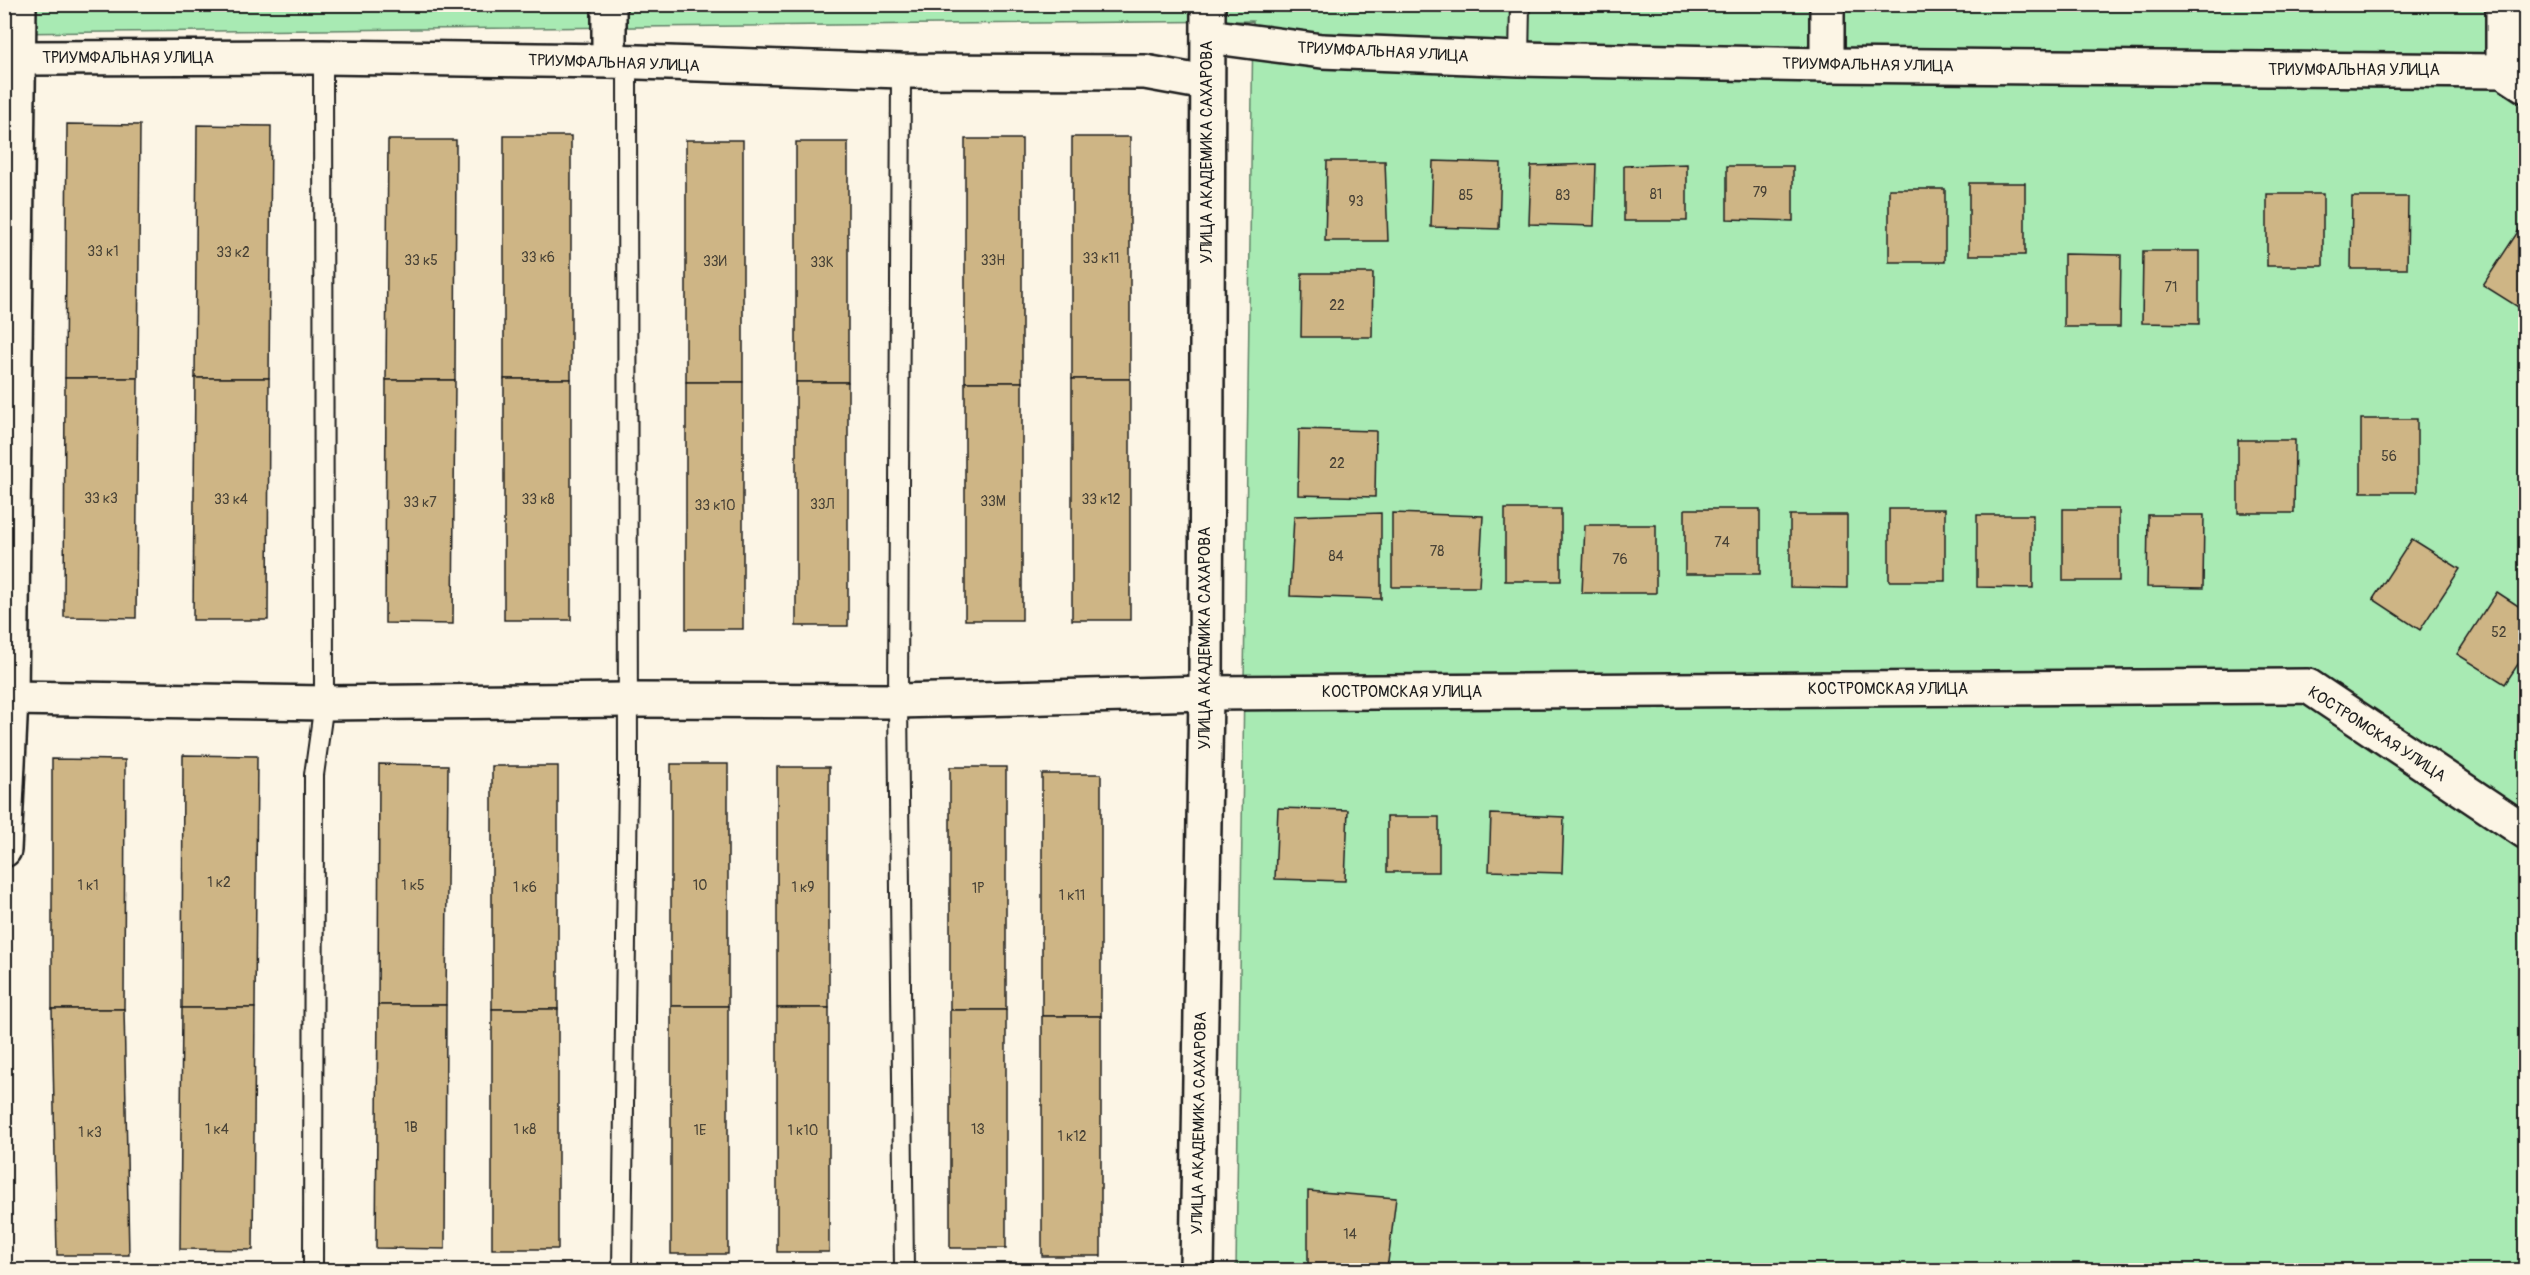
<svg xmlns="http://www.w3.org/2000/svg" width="2530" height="1275" viewBox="0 0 2530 1275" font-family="Pangolin,sans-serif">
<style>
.green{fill:#a8eab3;stroke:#628368;stroke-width:1.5}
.building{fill:#ceb585;stroke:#1c1c1c;stroke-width:1.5}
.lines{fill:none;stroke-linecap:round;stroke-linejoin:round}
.lane-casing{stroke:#1c1c1c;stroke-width:22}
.street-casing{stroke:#1c1c1c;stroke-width:38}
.lane{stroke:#fcf5e5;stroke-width:18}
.street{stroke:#fcf5e5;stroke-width:33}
.labels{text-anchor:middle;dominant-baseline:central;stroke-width:4.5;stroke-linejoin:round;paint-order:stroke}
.number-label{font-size:14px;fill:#484236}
.street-label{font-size:16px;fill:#1c1c1c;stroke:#fcf5e5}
</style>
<rect width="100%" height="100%" fill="#fcf5e5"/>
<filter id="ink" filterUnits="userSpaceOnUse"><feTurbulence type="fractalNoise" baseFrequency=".0167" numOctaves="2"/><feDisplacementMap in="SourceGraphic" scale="12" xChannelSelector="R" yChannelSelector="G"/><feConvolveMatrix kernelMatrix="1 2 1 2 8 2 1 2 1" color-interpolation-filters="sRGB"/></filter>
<g filter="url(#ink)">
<polygon class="green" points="5,4 2525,5 2525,1270 1236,1270 1253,21 5,33"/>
<g class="building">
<polygon points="918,4 986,4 986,8 918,7"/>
<polygon points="67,124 140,125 138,378 65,378"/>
<polygon points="197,125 271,126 269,378 195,378"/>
<rect x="504" y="136" width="67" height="243"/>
<rect x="1072" y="137" width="58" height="242"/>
<rect x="965" y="139" width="57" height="243"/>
<polygon points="388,140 456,140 455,380 386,380"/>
<rect x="686" y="140" width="57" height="242"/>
<rect x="796" y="142" width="52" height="240"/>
<polygon points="1327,161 1385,161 1388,241 1325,241"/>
<polygon points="1433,161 1501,163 1499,229 1431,227"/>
<polygon points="1596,164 1594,226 1529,224 1531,166"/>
<polygon points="1687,164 1687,221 1624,221 1624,166"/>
<polygon points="1727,166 1793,166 1793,221 1727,219"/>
<rect x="1969" y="183" width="56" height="72"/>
<rect x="1889" y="189" width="56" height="73"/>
<rect x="2267" y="194" width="56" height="72"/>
<polygon points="2352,197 2408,197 2407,269 2351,269"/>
<polygon points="2523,224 2526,226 2526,312 2483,285"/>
<polygon points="2143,251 2199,251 2199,324 2142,323"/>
<polygon points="2064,254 2121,255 2120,327 2064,327"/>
<polygon points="1302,273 1373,273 1372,337 1301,337"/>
<polygon points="65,378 138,378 136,618 64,617"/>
<polygon points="195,378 269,378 268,620 193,620"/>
<rect x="504" y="379" width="67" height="241"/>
<rect x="1072" y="379" width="58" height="241"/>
<polygon points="386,380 455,380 453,624 385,623"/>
<rect x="686" y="382" width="57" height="247"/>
<rect x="796" y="382" width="52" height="244"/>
<rect x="965" y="382" width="57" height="238"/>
<rect x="2361" y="419" width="56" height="73"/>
<polygon points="1299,429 1376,431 1375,497 1298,495"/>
<polygon points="2238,440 2295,440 2294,513 2238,513"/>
<rect x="1505" y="509" width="56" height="72"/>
<rect x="1685" y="509" width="75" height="65"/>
<rect x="1889" y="509" width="56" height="72"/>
<rect x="2063" y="509" width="56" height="72"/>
<polygon points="1381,513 1381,599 1290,596 1294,516"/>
<polygon points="1392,513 1483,516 1479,587 1392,587"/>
<polygon points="1790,515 1847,515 1847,588 1790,587"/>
<polygon points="1977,515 2033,515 2033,588 1977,587"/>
<polygon points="2148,515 2204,515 2203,588 2147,587"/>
<polygon points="1585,525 1656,525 1656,593 1582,593"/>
<polygon points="2412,539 2460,569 2420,630 2373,599"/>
<polygon points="2497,592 2526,611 2526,652 2505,684 2457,654"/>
<polygon points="183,755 257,756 255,1008 182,1008"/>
<polygon points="52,759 125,760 124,1009 52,1009"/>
<polygon points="379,764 448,765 446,1005 378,1005"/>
<rect x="671" y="764" width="57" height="242"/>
<rect x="492" y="766" width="66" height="243"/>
<rect x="777" y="767" width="52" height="241"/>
<rect x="950" y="767" width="56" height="243"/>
<rect x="1042" y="774" width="59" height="242"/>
<polygon points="1278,808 1348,810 1345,881 1275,879"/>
<polygon points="1491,814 1564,817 1562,873 1489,871"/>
<rect x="1387" y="817" width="52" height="55"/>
<polygon points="378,1005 446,1005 445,1249 376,1248"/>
<rect x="671" y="1006" width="57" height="248"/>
<polygon points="182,1008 255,1008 253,1250 180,1249"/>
<rect x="777" y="1008" width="52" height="244"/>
<polygon points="52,1009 124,1009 129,1255 57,1255"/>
<rect x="492" y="1009" width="66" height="240"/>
<rect x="950" y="1010" width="56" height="238"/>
<rect x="1042" y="1016" width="59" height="240"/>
<polygon points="1308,1191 1396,1198 1387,1270 1308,1270"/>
</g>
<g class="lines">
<g class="lane-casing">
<g id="lane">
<polyline points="1519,59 1520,4"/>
<polyline points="901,71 898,701 904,1270"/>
<polyline points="313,1270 314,775 324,703 323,57"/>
<polyline points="622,1270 628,774 627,63"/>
</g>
</g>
<g class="street-casing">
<g id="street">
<polyline points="1208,36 1322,51 1519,59 1827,65 2503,71 2526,86"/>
<polyline points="20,58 323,57 609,61 901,71 1145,72 1206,83"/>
<polyline points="609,61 609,4"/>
<polyline points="1827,65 1827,4"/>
<polyline points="2503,71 2503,4"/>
<polyline points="11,698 324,703 627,700 898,701 1206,693 2308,686 2526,832"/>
<polyline points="4,850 11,698 19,4"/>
<polyline points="1197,1270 1206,693 1208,4"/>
</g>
</g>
<use href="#lane" class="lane"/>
<use href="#street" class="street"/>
</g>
</g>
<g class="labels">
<g class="number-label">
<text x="1760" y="192">79</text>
<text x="1656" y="194">81</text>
<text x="1466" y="195">85</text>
<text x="1563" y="195">83</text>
<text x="1356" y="201">93</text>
<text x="103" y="251">33 к1</text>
<text x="233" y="252">33 к2</text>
<text x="538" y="257">33 к6</text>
<text x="1101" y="258">33 к11</text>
<text x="421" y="260">33 к5</text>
<text x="993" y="260">33Н</text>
<text x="715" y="261">33И</text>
<text x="822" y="262">33К</text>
<text x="2171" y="287">71</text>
<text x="1337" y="305">22</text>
<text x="2389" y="456">56</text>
<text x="1337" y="463">22</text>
<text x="101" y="498">33 к3</text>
<text x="231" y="499">33 к4</text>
<text x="538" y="499">33 к8</text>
<text x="1101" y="499">33 к12</text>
<text x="993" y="501">33М</text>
<text x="420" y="502">33 к7</text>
<text x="822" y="504">33Л</text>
<text x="715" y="505">33 к10</text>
<text x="1722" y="542">74</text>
<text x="1437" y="551">78</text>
<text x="1336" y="556">84</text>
<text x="1620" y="559">76</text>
<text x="2499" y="632">52</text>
<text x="219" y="882">1 к2</text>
<text x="88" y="885">1 к1</text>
<text x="413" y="885">1 к5</text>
<text x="700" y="885">1О</text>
<text x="525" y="887">1 к6</text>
<text x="803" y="887">1 к9</text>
<text x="978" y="888">1Р</text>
<text x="1072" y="895">1 к11</text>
<text x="411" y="1127">1В</text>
<text x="217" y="1129">1 к4</text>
<text x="525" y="1129">1 к8</text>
<text x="978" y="1129">1З</text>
<text x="700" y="1130">1Е</text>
<text x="803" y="1130">1 к10</text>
<text x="90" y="1132">1 к3</text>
<text x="1072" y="1136">1 к12</text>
<text x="1350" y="1234">14</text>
</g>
<g class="street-label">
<text transform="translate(1383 52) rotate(3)">ТРИУМФАЛЬНАЯ УЛИЦА</text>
<text x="128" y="58">ТРИУМФАЛЬНАЯ УЛИЦА</text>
<text transform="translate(614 63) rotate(2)">ТРИУМФАЛЬНАЯ УЛИЦА</text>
<text transform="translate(1868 65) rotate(1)">ТРИУМФАЛЬНАЯ УЛИЦА</text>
<text x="2354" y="70">ТРИУМФАЛЬНАЯ УЛИЦА</text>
<text transform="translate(1207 152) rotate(-90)">УЛИЦА АКАДЕМИКА САХАРОВА</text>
<text transform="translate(1205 638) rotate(-90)">УЛИЦА АКАДЕМИКА САХАРОВА</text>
<text x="1888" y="689">КОСТРОМСКАЯ УЛИЦА</text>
<text x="1402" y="692">КОСТРОМСКАЯ УЛИЦА</text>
<text transform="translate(2377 734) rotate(33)">КОСТРОМСКАЯ УЛИЦА</text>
<text transform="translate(1199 1123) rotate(-89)">УЛИЦА АКАДЕМИКА САХАРОВА</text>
</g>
</g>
<rect width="2530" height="1275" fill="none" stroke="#fcf5e5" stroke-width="24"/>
<rect x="12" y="12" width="2506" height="1251" fill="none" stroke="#1c1c1c" stroke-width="2" filter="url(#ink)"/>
</svg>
